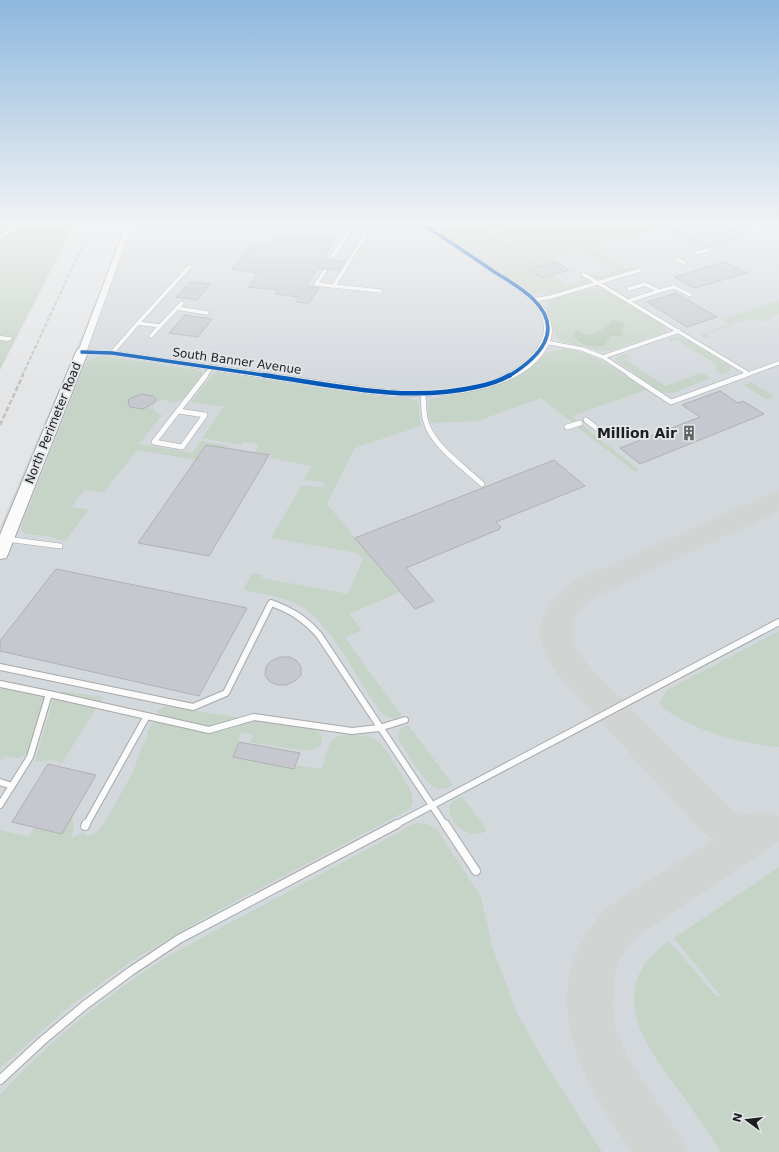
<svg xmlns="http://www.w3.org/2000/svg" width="779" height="1152" viewBox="0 0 779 1152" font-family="'DejaVu Sans',sans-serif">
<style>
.built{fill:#d3d8dd}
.green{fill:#c6d3c7}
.forest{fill:#b9c8b9}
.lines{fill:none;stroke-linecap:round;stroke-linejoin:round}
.taxiway{fill:#d2d4d4;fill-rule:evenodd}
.building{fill:#c7c8cf;stroke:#b0b1b2}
.lane-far3-casing{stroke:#a6a8a9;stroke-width:4.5}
.lane-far2-casing{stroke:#a6a8a9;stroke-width:6}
.lane-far1-casing{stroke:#a6a8a9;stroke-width:8}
.lane-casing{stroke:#a6a8a9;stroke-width:10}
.street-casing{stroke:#a6a8a9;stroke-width:1}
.secondary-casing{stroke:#a6a8a9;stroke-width:2}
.lane-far3{stroke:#fbfbfb;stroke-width:3.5}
.lane-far2{stroke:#fbfbfb;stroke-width:5}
.lane-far1{stroke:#fbfbfb;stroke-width:6}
.lane{stroke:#fbfbfb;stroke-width:8}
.street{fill:#fbfbfb;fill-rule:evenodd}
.secondary{fill:#fbfbfb;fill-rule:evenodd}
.rail-far1{stroke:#c2c2c2;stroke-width:2;stroke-dasharray:4 2;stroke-linecap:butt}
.rail{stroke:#c2c2c2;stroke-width:2.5;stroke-dasharray:5 2.5;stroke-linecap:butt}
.cycleway-far1-casing{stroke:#e2e5e7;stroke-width:5}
.cycleway-casing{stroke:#e2e5e7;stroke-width:6}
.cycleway-far1{stroke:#0057b8;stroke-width:3.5}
.cycleway{stroke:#0057b8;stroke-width:4.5}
.labels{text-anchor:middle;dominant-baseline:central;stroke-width:4;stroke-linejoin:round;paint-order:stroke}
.far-street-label{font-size:12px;fill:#1d1e1f;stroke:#e2e5e7}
.poi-label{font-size:14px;font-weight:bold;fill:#1d1e1f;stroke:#e2e5e7;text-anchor:end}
</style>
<rect width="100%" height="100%" fill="#e3e5e6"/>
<polygon class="built" points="124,225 779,225 779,1152 0,1152 0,527 75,352 107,273"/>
<g class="green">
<polygon points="0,225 74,225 0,370"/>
<path d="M429,225H481L543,264L528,268L542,277L550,275L568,285L582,281L579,278C582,277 588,278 589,282C575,290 548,297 531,292Z"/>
<polygon points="522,225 648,225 650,229 649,231 589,247 627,269 630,267 632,269 631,270 599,279 592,275 594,274 599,276 616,271 580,249 552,257 551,258 555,262 546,264 494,232"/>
<polygon points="594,288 610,292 663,325 667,330 666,332 609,351 598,351 559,340 554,334 552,321 547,309 548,303 559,297"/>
<polygon points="779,300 779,314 771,317 775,320 772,318 769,319 771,322 749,319 705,334 710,336 709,338 702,337 699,335 728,324 722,320"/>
<polygon points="673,337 684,338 728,365 731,368 730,371 722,374 717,372 715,369 716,364 674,339 672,342 668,342 669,338"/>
<path d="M563,349C595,351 620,372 646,390L572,416L577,421L573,423L541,398L478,421L436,423L431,422C428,416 426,404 430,399L476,391L501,383L525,371L548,352Z"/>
<polygon points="626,354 631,357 623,358 665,386 701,373 707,375 710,378 674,393 667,393 660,391 618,362 616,359 617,357"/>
<path d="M112,357L198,370L202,372V375L183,399L172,403L163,399L155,403L156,399C149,390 132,393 128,403C134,412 143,407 152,407L157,413L162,415L139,444L192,453L201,441L230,446L228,448L207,445L196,460L137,450L105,491L100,492L84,490L72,507L87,509L88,511L65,541L47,536L25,534L21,530V527L81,375C85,356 95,356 112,357Z"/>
<path d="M214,373H222L375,396L408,398L418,402L421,426L355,448L327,504L400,592L349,614L362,630L345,638L402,716L393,719L383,715C359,684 332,623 299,605C282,596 261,594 243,590L252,573L263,575L262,578L348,594L363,559L357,553L271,538L301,486L325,487L324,482L304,480L312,466L270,458L271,455L255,452L259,444L243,442L241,445L202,438L224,407L191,402Z"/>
<polygon points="751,382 774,396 766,399 744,385"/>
<polygon points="582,425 639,470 636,472 577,427"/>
<path d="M779,631V747C746,745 681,728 659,703L667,690Z"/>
<path d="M0,681C15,683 39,682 44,700L27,754L18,758L5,756L0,761Z"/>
<polygon points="62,691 103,697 62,763 51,760 36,762 36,757 54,697 57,693"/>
<path d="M164,706L315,729L321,735L322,739L320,746L311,750L307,751L250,742L253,734L241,733L233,756L322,769C324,762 328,745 332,740C341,731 370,735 379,742C385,747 410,787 412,794C413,800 412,804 410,809L204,918L133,960L71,1005L0,1068V830L29,837L37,823L72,817L74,826L72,838L83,832L88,836L96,833L105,822L133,772L144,742L148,739L147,731L159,715L157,711Z"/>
<path d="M408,725L453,785C449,787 444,790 438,789C425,786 407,751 398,739L400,729Z"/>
<path d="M462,797L487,830C472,842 448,824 449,807L453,801Z"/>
<path d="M416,823L427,824L437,830L481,897L492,946L517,1013L544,1061L602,1152H0V1095C50,1040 108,994 170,955Z"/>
<path d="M779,867V1152H721C708,1132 694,1112 680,1092C658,1061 626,1025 636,983C641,964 655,952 669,941L717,997L720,995L674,938Z"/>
</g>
<path class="forest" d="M612,320L619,321L625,324L620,332L623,334L622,336H611L605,345C593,348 576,346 573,332L577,331L582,332L583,335C595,336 605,329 612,320Z"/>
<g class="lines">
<path class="taxiway" d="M779,491V511L594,598C570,617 565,634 584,660L729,807L740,814L750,815L765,811L779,816V842L641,934C620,955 614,965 613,995C609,1058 665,1098 687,1152H631C592,1094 547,1024 576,953C585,934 595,919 611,904L713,840L701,831L560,678L547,658L540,637V626L543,617L553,599L572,582L769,494Z"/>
</g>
<g class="building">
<polygon points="685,225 722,225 746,236 704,248 669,229"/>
<polygon points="325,234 338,235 323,259 345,261 339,270 318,268 306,286 319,288 309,303 296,302 299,297 275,294 278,290 248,287 258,273 232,269 253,244 271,245 277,238 289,239 292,235 321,238"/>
<polygon points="556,262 569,270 543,278 529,269"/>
<polygon points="725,262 747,273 694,288 674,277"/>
<polygon points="190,282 210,284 197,300 176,297"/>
<polygon points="676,293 717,317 687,327 647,302"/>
<polygon points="185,315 212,319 198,337 169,333"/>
<polygon points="720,391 738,403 743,401 764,414 640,464 620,448 700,417 682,405"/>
<polygon points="141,394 153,396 156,399 154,403 143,409 130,407 128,403 129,399"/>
<polygon points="206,445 269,455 209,556 138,543"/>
<polygon points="554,460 585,486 496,522 501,527 499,528 500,529 406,568 434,601 415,609 355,538"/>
<polygon points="56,569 247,608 199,696 0,651 0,641"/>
<polygon points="280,657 290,657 297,661 301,667 301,675 295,681 286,685 277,685 269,681 265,675 266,667 271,661"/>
<polygon points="239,742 300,753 294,769 233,757"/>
<polygon points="48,764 96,775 62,834 12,822"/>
</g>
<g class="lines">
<g class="lane-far3-casing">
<g id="lane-far3">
<polyline points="651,225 654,229"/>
<polyline points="746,225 757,230"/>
<polyline points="773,225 779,227"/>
<polyline points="366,234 334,286 380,291"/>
<polyline points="696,253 708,250"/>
<polyline points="333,256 349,232"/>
<polyline points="677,259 684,263"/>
<polyline points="325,271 316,284 334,286"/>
<polyline points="583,274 749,374"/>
<polyline points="659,291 674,287 690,295"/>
<polyline points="534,300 551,297 640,270"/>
<polyline points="628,301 659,291 645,284 629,289"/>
<polyline points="177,308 207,313"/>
<polyline points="138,323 190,266"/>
<polyline points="160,326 182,303"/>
<polyline points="545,342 582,349 603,357 679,331"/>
<polyline points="112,353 138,323 160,326 151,336"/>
<polyline points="603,357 632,376"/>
<polyline points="205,376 212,367"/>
<polyline points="743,376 779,363"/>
</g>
</g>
<g class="lane-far2-casing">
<g id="lane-far2">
<polyline points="630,375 671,402 745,375"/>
<path d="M423,394C424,403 423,413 426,422C433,446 464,467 482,484"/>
<polygon points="178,411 205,415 182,447 154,442"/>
<polyline points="178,411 206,375"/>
<polyline points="586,420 607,436"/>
<polyline points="567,427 580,423"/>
<polyline points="6,539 60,546"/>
</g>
</g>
<g class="lane-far1-casing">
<g id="lane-far1">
<path d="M0,667L193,707L226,693L271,603C291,610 305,619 319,635L445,825"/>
<polyline points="0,684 49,694 30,757 0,805"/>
<polyline points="49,694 209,730 254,717 352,731 379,728 405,720"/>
<polyline points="0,782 12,786"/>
<polyline points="86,825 147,716"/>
<polyline points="395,825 779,622"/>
</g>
</g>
<g class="lane-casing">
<g id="lane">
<polyline points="445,824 476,871"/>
<polyline points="85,826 86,824"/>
<polyline points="0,1080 42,1041 85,1005 131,971 179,939 397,824"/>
</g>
</g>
<g class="street-casing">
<g id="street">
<polygon points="12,225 19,225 0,240 0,235"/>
<path d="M126,225H132L87,350L112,351L371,388C418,393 472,395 514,370C540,353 557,327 531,301C521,291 508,284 496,276C479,264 461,252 443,240C436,236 425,231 421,225H428L531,293C545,306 558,324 549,344C523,399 422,399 371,394L112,355L79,354L78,352Z"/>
<polygon points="0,336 11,337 12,339 8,341 0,340"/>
</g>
</g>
<g class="secondary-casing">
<polygon id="secondary" points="82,348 86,349 88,352 8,554 6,558 0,559 0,535 76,352 78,349"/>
</g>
<use href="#lane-far3" class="lane-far3"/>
<use href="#lane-far2" class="lane-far2"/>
<use href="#lane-far1" class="lane-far1"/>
<use href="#lane" class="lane"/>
<use href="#street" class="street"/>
<use href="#secondary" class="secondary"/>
<polyline class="rail-far1" points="22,376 92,225"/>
<polyline class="rail" points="0,425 23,375"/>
<g class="cycleway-far1-casing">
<g id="cycleway-far1">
<path d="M424,225C447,240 470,255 493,271C507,280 522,288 533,299C566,331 538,358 509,376"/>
<polyline points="82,352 112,353 270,376"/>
</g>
</g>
<g class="cycleway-casing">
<path id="cycleway" d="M263,375C333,385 406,403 476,387C487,385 500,381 510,375"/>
</g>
<use href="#cycleway-far1" class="cycleway-far1"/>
<use href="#cycleway" class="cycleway"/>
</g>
<linearGradient id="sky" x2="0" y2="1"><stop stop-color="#8eb8de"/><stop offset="0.58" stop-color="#f2f3f4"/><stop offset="1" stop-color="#f2f3f4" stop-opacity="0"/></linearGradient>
<rect width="779" height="386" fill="url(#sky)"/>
<defs>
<g id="building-bare" transform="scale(1.2)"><path d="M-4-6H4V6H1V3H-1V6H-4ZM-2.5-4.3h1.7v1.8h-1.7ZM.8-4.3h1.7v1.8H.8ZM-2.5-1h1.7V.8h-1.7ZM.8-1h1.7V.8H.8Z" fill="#626465" stroke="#e2e5e7" stroke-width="2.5" paint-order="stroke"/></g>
</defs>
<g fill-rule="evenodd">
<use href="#building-bare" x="689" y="433"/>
</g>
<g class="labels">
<g class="far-street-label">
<text transform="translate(237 361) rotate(8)">South Banner Avenue</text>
<text transform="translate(53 423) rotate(-68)">North Perimeter Road</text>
</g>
<g class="poi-label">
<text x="677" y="433">Million Air</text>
</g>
</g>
<g transform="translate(747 1120) rotate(285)" stroke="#e2e5e7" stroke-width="3" paint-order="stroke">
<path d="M0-3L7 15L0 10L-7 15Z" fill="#1d1e1f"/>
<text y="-6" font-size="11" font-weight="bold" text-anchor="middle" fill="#1d1e1f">N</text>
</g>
</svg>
